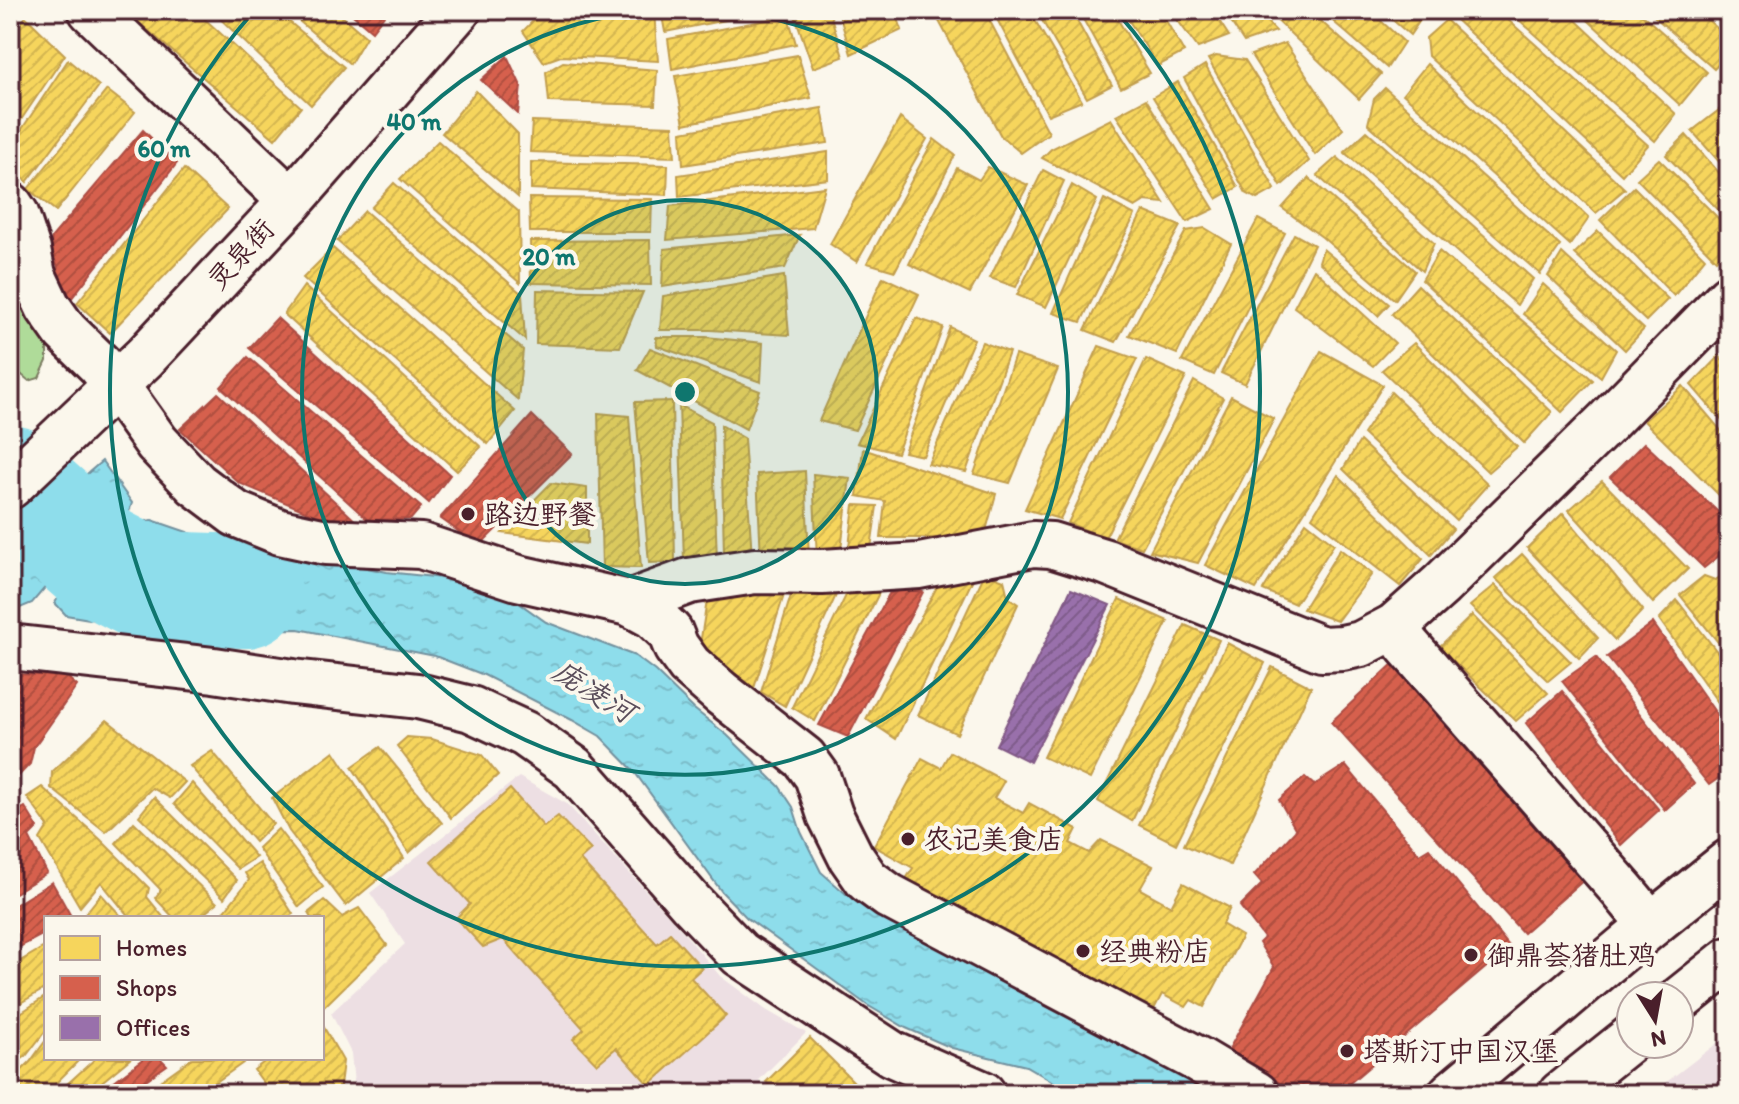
<svg xmlns="http://www.w3.org/2000/svg" width="1739" height="1104" viewBox="0 0 1739 1104" font-family="Itim,'LXGW WenKai TC',sans-serif">
<style>
.built{fill:#eddfe3}
.grass{fill:#afdb99;stroke:#7c7d62;stroke-width:2}
.water{fill:url(#water-ripples);stroke:#73919e;stroke-width:2}
.homes{fill:url(#homes-hatch);stroke:#c29e4d;stroke-width:2}
.shops{fill:url(#shops-hatch);stroke:#ac4c43;stroke-width:2}
.offices{fill:url(#offices-hatch);stroke:#815885;stroke-width:2}
.lines{fill:none;stroke-linecap:round;stroke-linejoin:round}
.river{stroke:#8eddeb;stroke-width:114}
.street-casing{stroke:#4a1f2b;stroke-width:50}
.primary-casing{stroke:#4a1f2b;stroke-width:50}
.street{stroke:#fbf7ec;stroke-width:44}
.primary{stroke:#fbf7ec;stroke-width:44}
.ring{fill:none;stroke:#0f766e;stroke-width:4}
.poi-dot{fill:#4a1f2b;stroke:#fbf7ec;stroke-width:3}
.labels{text-anchor:middle;dominant-baseline:central;stroke-width:8;stroke-linejoin:round;paint-order:stroke}
.street-label{font-size:28px;fill:#4a1f2b;stroke:#fbf7ec}
.poi-label{font-size:28px;fill:#4a1f2b;stroke:#fbf7ec;text-anchor:start}
.water-label{font-size:30px;font-style:italic;fill:#5b4e5b;stroke:#fbf7ec}
.centre{fill:#0f766e;stroke:#fbf7ec;stroke-width:4}
.ring-label{font-size:24px;text-anchor:middle;font-weight:bold;fill:#0f766e;stroke:#fbf7ec;stroke-width:8;stroke-linejoin:round;paint-order:stroke}
</style>
<defs>
<pattern id="water-ripples" width="26" height="14" patternUnits="userSpaceOnUse" patternTransform="scale(2)"><rect width="26" height="14" fill="#8eddeb"/><path d="M2 4q2-2 4 0t4 0M15 11q2-2 4 0t4 0" fill="none" stroke="#7cbdca"/></pattern>
<pattern id="homes-hatch" width="6" height="6" patternUnits="userSpaceOnUse" patternTransform="scale(2)"><rect width="6" height="6" fill="#f6d55c"/><path d="M-1 1l2-2M0 6l6-6M5 7l2-2" fill="none" stroke="#d4b650"/></pattern>
<pattern id="shops-hatch" width="6" height="6" patternUnits="userSpaceOnUse" patternTransform="scale(2)"><rect width="6" height="6" fill="#d6604d"/><path d="M-1 1l2-2M0 6l6-6M5 7l2-2" fill="none" stroke="#b04f40"/></pattern>
<pattern id="offices-hatch" width="6" height="6" patternUnits="userSpaceOnUse" patternTransform="scale(2)"><rect width="6" height="6" fill="#9970ab"/><path d="M-1 1l2-2M0 6l6-6M5 7l2-2" fill="none" stroke="#7f5b8b"/></pattern>
</defs>
<rect width="100%" height="100%" fill="#fbf7ec"/>
<filter id="ink" filterUnits="userSpaceOnUse"><feTurbulence type="fractalNoise" baseFrequency=".0125" numOctaves="2"/><feDisplacementMap in="SourceGraphic" scale="16" xChannelSelector="R" yChannelSelector="G"/><feConvolveMatrix kernelMatrix="1 2 1 2 8 2 1 2 1" color-interpolation-filters="sRGB"/></filter>
<g filter="url(#ink)">
<g class="built">
<polygon points="519,777 567,804 683,932 720,976 766,1010 806,1033 759,1080 769,1094 355,1094 351,1053 331,1013 405,944 370,893"/>
<polygon points="1729,1034 1729,1094 1651,1094"/>
</g>
<polygon class="grass" points="10,267 47,342 47,361 39,378 29,381 10,365"/>
<g class="water">
<polygon points="102,461 132,503 129,512 48,584 32,603 20,608 10,608 10,540"/>
<polygon points="152,520 228,546 270,554 316,558 387,572 462,580 519,603 546,622 635,656 655,671 694,709 727,735 779,786 793,807 801,832 821,872 846,894 1228,1094 1074,1094 1026,1066 952,1048 906,1028 867,1005 747,918 722,892 633,770 600,736 572,720 484,675 435,656 298,629 175,630 119,624 66,615 55,603 63,588 134,523"/>
</g>
<g class="homes">
<polygon points="146,10 195,10 301,107 275,139 137,21"/>
<polygon points="211,10 275,10 344,67 311,105"/>
<polygon points="286,10 335,10 366,37 350,64"/>
<polygon points="661,10 777,10 665,32"/>
<polygon points="793,10 829,10 843,57 813,68"/>
<polygon points="838,10 895,10 902,30 851,54"/>
<polygon points="933,10 984,10 1049,133 1021,153 1001,136"/>
<polygon points="992,10 1029,10 1082,101 1048,115"/>
<polygon points="1036,10 1071,10 1112,85 1087,98"/>
<polygon points="1078,10 1112,10 1150,73 1121,88"/>
<polygon points="1122,10 1160,10 1184,52 1158,66"/>
<polygon points="1172,10 1212,10 1229,36 1198,48 1171,11"/>
<polygon points="1223,10 1255,10 1276,31 1244,42"/>
<polygon points="1266,10 1308,10 1381,74 1359,99"/>
<polygon points="1320,10 1369,10 1404,42 1387,68"/>
<polygon points="1381,10 1423,10 1425,13 1410,35"/>
<polygon points="1458,10 1497,10 1648,145 1622,175 1453,17"/>
<polygon points="1508,10 1565,10 1676,114 1655,141"/>
<polygon points="1577,10 1637,10 1707,72 1680,105"/>
<polygon points="1647,10 1697,10 1729,39 1729,53 1714,69"/>
<polygon points="1709,10 1729,10 1729,28"/>
<polygon points="542,12 654,12 658,61 561,56 544,62 523,31"/>
<polygon points="788,16 796,44 672,69 668,39"/>
<polygon points="26,17 65,55 10,136 10,34"/>
<polygon points="1446,20 1625,189 1596,213 1428,56 1426,38"/>
<polygon points="1285,43 1343,129 1315,155 1251,55"/>
<polygon points="798,55 811,98 684,124 675,76"/>
<polygon points="1216,56 1245,60 1309,161 1281,186 1208,59"/>
<polygon points="68,60 99,86 27,182 10,161 10,147"/>
<polygon points="563,62 657,70 655,105 549,102 546,72"/>
<polygon points="1427,64 1589,218 1570,245 1403,94"/>
<polygon points="1205,65 1275,189 1257,199 1246,193 1184,78"/>
<polygon points="1178,82 1238,187 1217,199 1153,97"/>
<polygon points="1385,88 1560,246 1540,274 1368,124 1374,99"/>
<polygon points="107,90 135,112 56,211 28,189"/>
<polygon points="476,91 518,134 518,197 442,133"/>
<polygon points="1146,99 1214,209 1187,222 1116,115"/>
<polygon points="1723,107 1729,115 1729,173 1692,131"/>
<polygon points="822,108 828,143 683,165 681,132"/>
<polygon points="900,118 927,139 857,262 830,244"/>
<polygon points="1111,119 1164,203 1145,201 1135,207 1042,158 1051,149"/>
<polygon points="532,121 673,126 675,157 530,152"/>
<polygon points="1367,131 1533,279 1517,305 1344,152"/>
<polygon points="1686,135 1729,184 1729,221 1666,155"/>
<polygon points="934,139 955,155 895,271 867,263"/>
<polygon points="438,141 519,212 520,283 400,179"/>
<polygon points="828,152 828,179 679,197 678,175"/>
<polygon points="1337,157 1434,243 1422,271 1317,175"/>
<polygon points="1659,159 1729,229 1729,247 1716,260 1637,179"/>
<polygon points="531,162 668,165 667,195 531,189"/>
<polygon points="988,167 1028,185 970,293 909,264 957,168 979,180"/>
<polygon points="184,169 228,209 110,333 77,303"/>
<polygon points="1043,170 1064,181 1016,287 990,278"/>
<polygon points="1309,178 1415,271 1395,300 1322,237 1282,208"/>
<polygon points="394,183 522,294 525,340 371,208"/>
<polygon points="1072,185 1097,200 1046,307 1017,295"/>
<polygon points="825,187 813,228 667,240 670,206"/>
<polygon points="1634,187 1705,258 1674,296 1600,220"/>
<polygon points="529,198 652,199 651,232 530,232"/>
<polygon points="1104,199 1135,215 1081,322 1053,313"/>
<polygon points="365,211 523,350 518,400 337,241"/>
<polygon points="1143,211 1180,226 1116,342 1085,330"/>
<polygon points="1258,219 1285,233 1214,375 1182,361"/>
<polygon points="1205,228 1231,244 1177,354 1129,335 1186,231"/>
<polygon points="1598,231 1668,299 1646,321 1574,254"/>
<polygon points="1294,234 1314,245 1245,384 1221,373"/>
<polygon points="800,235 785,268 662,287 664,249"/>
<polygon points="650,240 651,285 531,283 530,241"/>
<polygon points="333,248 515,411 488,444 303,278"/>
<polygon points="1323,249 1389,304 1378,316 1319,262"/>
<polygon points="1439,251 1593,380 1562,412 1422,280"/>
<polygon points="1562,253 1644,329 1625,350 1548,276"/>
<polygon points="1314,269 1395,343 1373,366 1294,307"/>
<polygon points="784,276 789,335 710,330 660,330 663,296"/>
<polygon points="883,277 919,294 855,430 819,421"/>
<polygon points="1543,284 1616,350 1601,377 1523,314"/>
<polygon points="1418,285 1552,412 1524,443 1392,314"/>
<polygon points="304,286 481,447 457,471 284,314"/>
<polygon points="537,290 643,292 620,347 536,344"/>
<polygon points="916,318 943,327 897,453 857,443"/>
<polygon points="950,327 974,339 923,456 904,452"/>
<polygon points="656,337 706,337 763,343 761,382 657,346"/>
<polygon points="982,342 1009,352 966,472 928,464"/>
<polygon points="1414,343 1517,447 1488,472 1382,370"/>
<polygon points="1099,346 1137,359 1060,519 1025,509"/>
<polygon points="650,348 760,391 746,429 637,370"/>
<polygon points="1321,351 1383,385 1256,589 1205,565"/>
<polygon points="1015,355 1058,369 1010,483 974,474"/>
<polygon points="1719,356 1729,367 1729,429 1691,385"/>
<polygon points="1146,359 1186,377 1105,538 1068,523"/>
<polygon points="1194,381 1223,398 1142,548 1114,539"/>
<polygon points="1683,386 1729,440 1729,505 1644,421"/>
<polygon points="1391,392 1488,484 1456,520 1363,434"/>
<polygon points="1231,396 1274,419 1198,563 1150,551"/>
<polygon points="672,401 675,562 649,563 635,402"/>
<polygon points="679,405 712,422 717,560 684,562"/>
<polygon points="598,413 629,416 641,568 602,567"/>
<polygon points="721,425 744,438 752,556 724,555"/>
<polygon points="1360,441 1453,529 1431,555 1343,469"/>
<polygon points="863,449 996,494 984,538 881,538 885,501 857,496"/>
<polygon points="805,471 809,557 761,558 757,474"/>
<polygon points="813,474 850,478 840,557 817,559"/>
<polygon points="1338,475 1423,559 1400,586 1312,517"/>
<polygon points="1602,481 1688,569 1653,603 1569,510"/>
<polygon points="551,483 587,488 587,544 502,533"/>
<polygon points="854,505 877,506 870,555 848,555"/>
<polygon points="1563,513 1643,610 1615,640 1527,548"/>
<polygon points="1306,522 1334,544 1295,604 1263,590"/>
<polygon points="1340,549 1372,574 1337,621 1303,609"/>
<polygon points="1522,554 1598,638 1579,658 1495,578"/>
<polygon points="945,572 972,581 896,739 866,719"/>
<polygon points="985,573 1004,580 1008,597 1018,604 957,734 918,715"/>
<polygon points="1724,575 1729,582 1729,656 1680,595 1704,576 1715,580"/>
<polygon points="1495,585 1571,662 1548,681 1470,606"/>
<polygon points="793,589 838,591 785,706 761,692"/>
<polygon points="849,589 879,593 815,721 792,707"/>
<polygon points="785,592 754,688 728,668 699,651 708,594"/>
<polygon points="1119,599 1168,621 1090,779 1043,757"/>
<polygon points="1677,600 1729,667 1729,718 1659,619"/>
<polygon points="1472,615 1548,693 1516,721 1439,647"/>
<polygon points="1185,625 1219,640 1132,821 1098,801"/>
<polygon points="1227,643 1265,663 1176,844 1139,825"/>
<polygon points="1272,667 1311,687 1230,865 1184,845"/>
<polygon points="107,720 185,782 170,798 152,788 106,832 51,788 52,772"/>
<polygon points="407,737 432,739 482,755 498,775 451,818 397,746"/>
<polygon points="380,747 442,823 409,853 352,767"/>
<polygon points="212,751 273,824 255,842 190,766"/>
<polygon points="334,751 404,858 346,906 289,831 272,798"/>
<polygon points="950,752 1004,781 994,798 1023,813 1029,803 1077,829 1070,843 1089,853 1101,840 1153,866 1140,889 1171,906 1183,883 1230,908 1222,924 1242,936 1204,1007 1191,1000 1186,1007 1162,994 1151,1015 904,882 913,868 874,846 922,758 941,768"/>
<polygon points="192,783 256,857 238,869 174,804"/>
<polygon points="42,787 100,839 149,888 147,897 164,918 130,918 101,882 80,907 40,839 48,826 27,797"/>
<polygon points="510,789 544,827 558,816 591,850 580,860 657,944 670,933 702,968 691,978 726,1016 649,1085 616,1048 597,1064 573,1039 584,1029 503,939 483,947 456,918 470,904 431,861"/>
<polygon points="154,797 237,880 224,898 139,816"/>
<polygon points="134,822 217,903 199,918 174,918 155,898 161,890 116,843"/>
<polygon points="278,829 323,887 299,907 258,848"/>
<polygon points="260,863 293,914 286,918 219,918 249,880 245,873"/>
<polygon points="101,894 123,918 82,918"/>
<polygon points="324,900 342,917 359,908 387,945 323,1008 322,918 311,918 308,913"/>
<polygon points="46,946 46,988 10,1009 10,967"/>
<polygon points="46,996 46,1030 26,1056 10,1068 10,1020"/>
<polygon points="322,1024 343,1061 339,1094 272,1094 254,1070 269,1058 322,1058"/>
<polygon points="810,1038 866,1094 778,1094 766,1082"/>
<polygon points="46,1040 46,1058 81,1058 45,1094 25,1094 15,1077 30,1062"/>
<polygon points="96,1058 131,1058 87,1094 56,1094"/>
<polygon points="192,1058 240,1058 243,1063 199,1094 142,1094"/>
</g>
<g class="shops">
<polygon points="347,10 388,10 372,31"/>
<polygon points="507,56 521,86 518,114 481,80"/>
<polygon points="143,130 177,163 71,299 53,285 58,266 50,251 52,237"/>
<polygon points="277,318 450,475 429,503 249,348"/>
<polygon points="248,357 421,507 411,519 368,520 221,387"/>
<polygon points="218,393 358,523 329,521 239,483 180,429"/>
<polygon points="532,415 572,454 479,546 440,518"/>
<polygon points="1644,443 1729,522 1729,548 1704,568 1610,477"/>
<polygon points="901,589 923,592 848,737 819,725 889,594"/>
<polygon points="1653,623 1729,732 1729,771 1709,785 1607,657"/>
<polygon points="1596,657 1694,784 1665,810 1562,681"/>
<polygon points="1395,662 1584,880 1523,933 1331,722"/>
<polygon points="10,674 66,676 77,686 34,747 30,764 10,785"/>
<polygon points="1562,691 1659,810 1621,845 1526,723"/>
<polygon points="1345,765 1419,854 1429,848 1510,947 1338,1093 1325,1087 1318,1094 1298,1094 1228,1051 1274,967 1259,943 1264,938 1240,906 1262,884 1254,875 1296,830 1279,800 1305,777 1314,785"/>
<polygon points="25,807 38,828 29,837 47,873 10,896 10,815"/>
<polygon points="52,882 72,918 46,918 46,933 10,952 10,908"/>
<polygon points="145,1058 160,1058 167,1065 126,1094 97,1094"/>
</g>
<polygon class="offices" points="1071,589 1110,605 1030,762 996,745"/>
<g class="lines">
<polyline class="river" points="10,482 99,560 153,588 245,591"/>
<g class="street-casing">
<g id="street">
<polyline points="91,10 291,201"/>
<polyline points="10,205 16,214 28,250 33,275 48,307 65,331 100,365 115,384 157,443 196,484 236,514 280,532 326,542 421,546 518,578 629,603 653,616 670,632 676,647 689,665 721,693 804,758 817,776 830,815 851,857 867,880 889,896 1199,1060 1256,1094"/>
<polyline points="10,486 145,357 291,201 458,10"/>
<polyline points="629,603 689,581 755,571 822,572 919,566 1033,544 1051,545 1106,562 1322,649 1342,648 1361,644 1395,626 1441,585 1607,422 1729,297"/>
<polyline points="1395,626 1407,645 1623,891 1651,925"/>
<polyline points="10,647 214,670 293,682 418,696 471,709 525,734 573,768 691,903 740,954 892,1054 983,1094"/>
</g>
</g>
<g class="primary-casing">
<g id="primary">
<polyline points="1679,1000 1729,960"/>
<polyline points="1451,1094 1651,925 1729,862"/>
<polyline points="1561,1094 1631,1038"/>
</g>
</g>
<use href="#street" class="street"/>
<use href="#primary" class="primary"/>
</g>
</g>
<circle cx="685" cy="392" r="192" fill="#0f766e" fill-opacity=".12"/>
<g class="ring">
<circle cx="685" cy="392" r="192"/>
<path d="M715 10A383 383 0 1 1 655 10"/>
<path d="M1116 11A575 575 0 1 1 254 11"/>
</g>
<g class="poi-dot">
<circle cx="468" cy="514" r="8"/>
<circle cx="908" cy="839" r="8"/>
<circle cx="1083" cy="951" r="8"/>
<circle cx="1471" cy="955" r="8"/>
<circle cx="1347" cy="1051" r="8"/>
</g>
<g class="labels">
<g class="street-label">
<text transform="translate(240 254) rotate(-47)">灵泉街</text>
</g>
<g class="poi-label">
<text x="484" y="514">路边野餐</text>
<text x="924" y="839">农记美食店</text>
<text x="1099" y="951">经典粉店</text>
<text x="1487" y="955">御鼎荟猪肚鸡</text>
<text x="1363" y="1051">塔斯汀中国汉堡</text>
</g>
<g class="water-label">
<text transform="translate(594 691) rotate(32)">庞凌河</text>
</g>
</g>
<circle cx="685" cy="392" r="12" class="centre"/>
<g class="ring-label">
<text x="414" y="130">40 m</text>
<text x="164" y="157">60 m</text>
<text x="549" y="265">20 m</text>
</g>
<rect width="1739" height="1104" fill="none" stroke="#fbf7ec" stroke-width="40"/>
<rect x="20" y="20" width="1699" height="1064" fill="none" stroke="#4a1f2b" stroke-width="3" filter="url(#ink)"/>
<rect x="44" y="916" width="280" height="144" fill="#fbf7ec" stroke="#b4a19f" stroke-width="2"/>
<rect x="60" y="936" width="40" height="24" fill="#f6d55c" stroke="#b4a19f" stroke-width="2"/>
<text x="116" y="956" font-size="24" fill="#4a1f2b">Homes</text>
<rect x="60" y="976" width="40" height="24" fill="#d6604d" stroke="#b4a19f" stroke-width="2"/>
<text x="116" y="996" font-size="24" fill="#4a1f2b">Shops</text>
<rect x="60" y="1016" width="40" height="24" fill="#9970ab" stroke="#b4a19f" stroke-width="2"/>
<text x="116" y="1036" font-size="24" fill="#4a1f2b">Offices</text>
<g transform="translate(1655 1020) rotate(169)"><circle r="38" fill="#fbf7ec" stroke="#b4a19f" stroke-width="2"/>
<path d="M0-6L14 30L0 20L-14 30Z" fill="#4a1f2b"/>
<text y="-12" font-size="22" font-weight="bold" text-anchor="middle" fill="#4a1f2b">N</text>
</g>
</svg>
